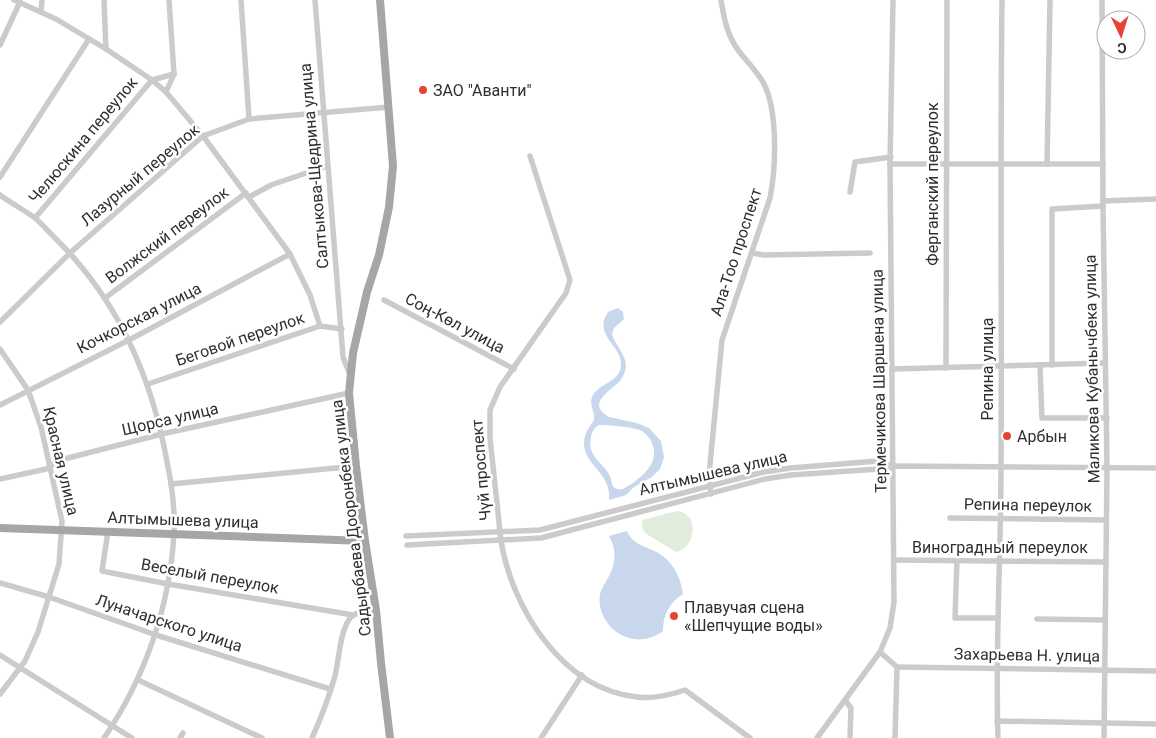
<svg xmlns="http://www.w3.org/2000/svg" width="1156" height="738" viewBox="0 0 1156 738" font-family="Roboto,sans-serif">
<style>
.green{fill:#e2ecdc}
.water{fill:#c8d7eb;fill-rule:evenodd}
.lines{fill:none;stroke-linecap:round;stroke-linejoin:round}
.minor{stroke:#cbcbcb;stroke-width:5.5}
.major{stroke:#a6a6a6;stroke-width:8}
.poi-dot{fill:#e44431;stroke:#fff;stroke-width:2}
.labels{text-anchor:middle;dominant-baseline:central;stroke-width:5;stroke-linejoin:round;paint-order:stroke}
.poi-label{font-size:16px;fill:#2e2e2e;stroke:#fff;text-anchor:start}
.street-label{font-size:16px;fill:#2e2e2e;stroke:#fff}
</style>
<rect width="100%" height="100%" fill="#fff"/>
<path class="green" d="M677,511C700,513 696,548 676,552L645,533L642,527V520Z"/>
<g class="water">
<path d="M618,308L623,312L624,319L614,328L612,334C615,346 626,353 626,367C625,372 623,377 620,381C611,390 585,404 609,417L637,423L649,428L661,441L664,457L660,469L652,477L634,487L626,495L609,500C613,470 575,463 586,433C588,428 592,424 594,420C595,412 589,405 592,397C598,383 619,383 621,366C623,346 592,335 608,312ZM599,425C608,425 635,427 642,431C647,434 650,439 652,443C661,464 639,480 623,489C621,489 618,490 615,488C611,486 612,479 609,474C601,461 587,456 591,437C592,431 594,428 599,425Z"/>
<path d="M627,531C632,543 641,545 652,550C671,558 680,574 683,594C669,603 663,615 663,631C652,639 639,642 626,637C609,631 597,612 600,594C602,587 606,582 609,576C616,563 617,549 609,536Z"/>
</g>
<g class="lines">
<g class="minor">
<polyline points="14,0 56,19 106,49 152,80 166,92 203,136 290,254 310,295 320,326"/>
<polyline points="104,0 106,49"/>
<polyline points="241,0 249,119"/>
<polyline points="315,0 343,357 350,375"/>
<polyline points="1102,0 1103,206 1107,468 1104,738"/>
<polyline points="41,12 42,0"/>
<polyline points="0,45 20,2"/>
<polyline points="166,92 174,74 169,0"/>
<path d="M530,156L570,280L566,293L500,387L490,410V438L501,541C512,608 562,689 637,697C653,699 670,695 685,690L750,738"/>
<polyline points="890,164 1103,164"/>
<polyline points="1047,164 1050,0"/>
<polyline points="0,177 89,39"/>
<polyline points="850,192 855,162 891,157"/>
<path d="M0,195C11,203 24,210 35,218C42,224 49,232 56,239C118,300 152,378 167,462C172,485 175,509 174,533C170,606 145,678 104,738"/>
<polyline points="249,197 271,185 327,166"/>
<polyline points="1103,201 1156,199"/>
<polyline points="35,218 152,80 174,74"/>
<polyline points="752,253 764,255 870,253"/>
<polyline points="105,298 246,193"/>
<polyline points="384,300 514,369"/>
<polyline points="0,322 70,253 203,136 249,119 389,107"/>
<polyline points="0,349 28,390 41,427 62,521 59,564 38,632 25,661 0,694"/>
<polyline points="1052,365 1052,209 1103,206"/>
<polyline points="1040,366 1042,418 1107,418"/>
<polyline points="946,368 947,0"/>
<polyline points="893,369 1105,363"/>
<polyline points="148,384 320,326 342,329"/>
<polyline points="0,405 129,340 290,254"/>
<polyline points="0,479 46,469 60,460 162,434 349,393"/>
<polyline points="171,484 356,466"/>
<path d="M711,494L709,475L722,340L770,198C776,168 778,112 764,84C757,71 747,62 738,50C727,35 724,18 721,0"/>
<polyline points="950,518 1106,520"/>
<polyline points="108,531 102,571 168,584 353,615"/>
<polyline points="406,536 540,530 764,472 790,468 878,461 891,466"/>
<polyline points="407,545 541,538 765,479 791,475 879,469 894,466 1156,468"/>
<polyline points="894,560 1106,562"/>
<polyline points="957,560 955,618 998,618"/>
<polyline points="0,583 49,597 156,635 330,689"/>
<polyline points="1037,619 1105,620"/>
<polyline points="880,652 897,667 895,738"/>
<polyline points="0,655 132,738"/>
<polyline points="897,667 1156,671"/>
<polyline points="138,680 262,738"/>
<polyline points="845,700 851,708 850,738"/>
<polyline points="997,721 1156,724"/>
<polyline points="180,738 183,733"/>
<path d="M312,738C321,718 329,697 335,676C339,660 340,629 351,617C357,611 368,611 376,610"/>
<polyline points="541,738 582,675"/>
<polyline points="817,738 880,652 890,628 894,602 890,164 893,0"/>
<path d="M998,738C995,647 1001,556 1001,466C1002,310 1000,155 1002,0"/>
</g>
<g class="major">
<polyline points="380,0 393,166 389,207 379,255 367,292 353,353 349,393 356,466 365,541 376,610 381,663 390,738"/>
<polyline points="0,528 365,541"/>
</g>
</g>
<g class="poi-dot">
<circle cx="423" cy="90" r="5"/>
<circle cx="1007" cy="436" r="5"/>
<circle cx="674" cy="616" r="5"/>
</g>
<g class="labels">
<g class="poi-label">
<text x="433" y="90">ЗАО "Аванти"</text>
<text x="1017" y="436">Арбын</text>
<text x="684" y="607">Плавучая сцена<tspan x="684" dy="18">«Шепчущие воды»</tspan></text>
</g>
<g class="street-label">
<text transform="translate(83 140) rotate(-50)">Челюскина переулок</text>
<text transform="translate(314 166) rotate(-95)">Салтыкова-Щедрина улица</text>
<text transform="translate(140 175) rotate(-40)">Лазурный переулок</text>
<text transform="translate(932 184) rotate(-90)">Ферганский переулок</text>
<text transform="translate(167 235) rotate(-37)">Волжский переулок</text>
<text transform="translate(736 252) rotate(-72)">Ала-Тоо проспект</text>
<text transform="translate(139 318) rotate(-27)">Кочкорская улица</text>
<text transform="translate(455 323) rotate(28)">Соң-Көл улица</text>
<text transform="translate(240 339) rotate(-19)">Беговой переулок</text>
<text transform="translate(987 369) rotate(-90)">Репина улица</text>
<text transform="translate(1092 369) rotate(-91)">Маликова Кубанычбека улица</text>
<text transform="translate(879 381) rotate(-91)">Термечикова Шаршена улица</text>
<text transform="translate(170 419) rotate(-13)">Щорса улица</text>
<text transform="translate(61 461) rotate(77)">Красная улица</text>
<text transform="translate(481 470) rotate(-95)">Чүй проспект</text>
<text transform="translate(713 473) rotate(-13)">Алтымышева улица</text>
<text transform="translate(1028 505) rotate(1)">Репина переулок</text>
<text transform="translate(351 518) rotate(-97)">Садырбаева Дооронбека улица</text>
<text transform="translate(183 520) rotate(2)">Алтымышева улица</text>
<text x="1000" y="547">Виноградный переулок</text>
<text transform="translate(210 576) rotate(10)">Веселый переулок</text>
<text transform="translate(169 623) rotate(18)">Луначарского улица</text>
<text transform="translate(1027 655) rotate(1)">Захарьева Н. улица</text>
</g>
</g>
<g transform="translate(1121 35) rotate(176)"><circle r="24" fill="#ffffff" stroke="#ababab"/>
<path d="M0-4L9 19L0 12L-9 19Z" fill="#e44431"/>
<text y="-8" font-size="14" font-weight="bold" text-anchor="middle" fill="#2e2e2e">С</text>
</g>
</svg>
